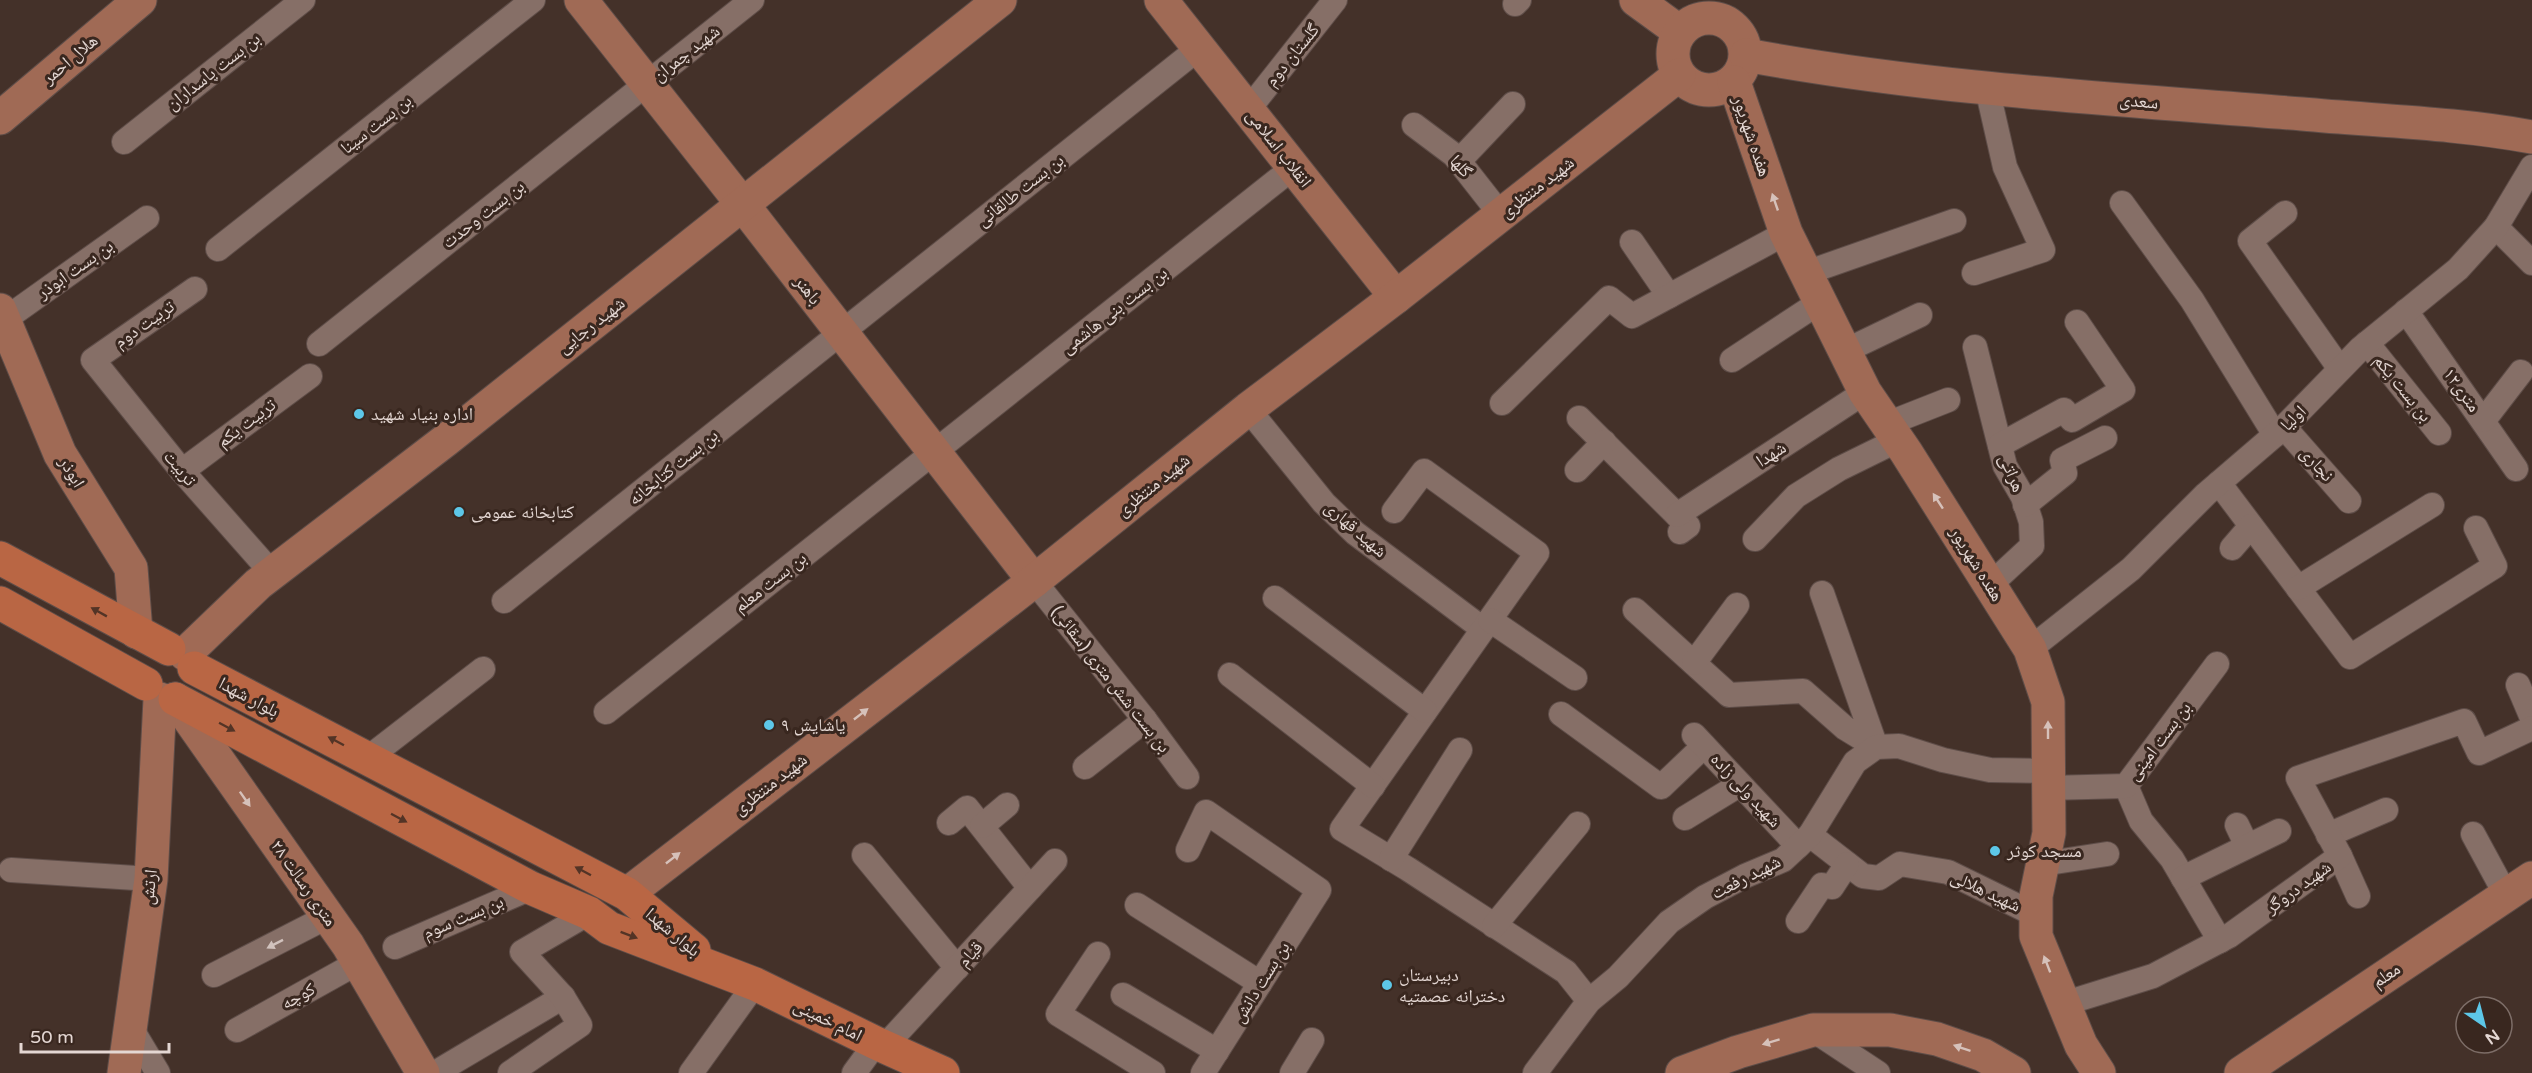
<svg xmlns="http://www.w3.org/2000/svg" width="2532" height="1073" viewBox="0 0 2532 1073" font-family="'Varela Round','Noto Naskh Arabic',sans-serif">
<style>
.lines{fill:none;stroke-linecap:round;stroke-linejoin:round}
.street-casing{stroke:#5e4d48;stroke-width:26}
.secondary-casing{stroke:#5e4d48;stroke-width:35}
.primary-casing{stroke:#5e4d48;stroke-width:35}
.street{stroke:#866f67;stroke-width:24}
.secondary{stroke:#a06a55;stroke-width:33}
.primary{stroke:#b96644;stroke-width:33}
.oneway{fill:#d6c1ba}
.oneway2{fill:#533426}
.oneway3{fill:#d1c2bd}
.poi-dot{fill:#5dc7e8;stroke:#39271f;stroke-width:2}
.labels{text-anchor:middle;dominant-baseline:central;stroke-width:6;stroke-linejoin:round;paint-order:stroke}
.street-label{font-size:18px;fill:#e4d7d3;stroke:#39271f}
.poi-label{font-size:18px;fill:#e4d7d3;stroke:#39271f;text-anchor:start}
</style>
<rect width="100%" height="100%" fill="#443129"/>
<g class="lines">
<g class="street-casing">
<g id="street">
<polyline points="1515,4 1519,0"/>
<polyline points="1248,110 1335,0"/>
<polyline points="1414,125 1454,155 1501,215"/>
<polyline points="124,142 303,0"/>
<polyline points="1459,161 1513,104"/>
<polyline points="2122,203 2192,300 2275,435"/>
<polyline points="2285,213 2250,241 2340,369"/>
<polyline points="2496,227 2532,263"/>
<polyline points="1632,242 1669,296"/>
<polyline points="218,249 533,0"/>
<polyline points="1806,273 1954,221"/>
<polyline points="1974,273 2043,250 2005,167 1987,88"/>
<polyline points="195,289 93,360 182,471 272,573"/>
<polyline points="2406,311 2516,469"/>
<polyline points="4,320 147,218"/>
<polyline points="2367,343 2439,433"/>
<polyline points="319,344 752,0"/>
<polyline points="1975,347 2005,466 2023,497 2031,522 2032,546 1991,584"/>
<polyline points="1845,351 1920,315"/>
<polyline points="1732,360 1820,302"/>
<polyline points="1502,403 1609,298 1632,316 1786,233"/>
<polyline points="1248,409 1324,503 1355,533 1483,629"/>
<polyline points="1579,418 1688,526 1680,532"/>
<polyline points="2484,420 2521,372"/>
<polyline points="1887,424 1948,400"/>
<polyline points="2284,427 2349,501"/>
<polyline points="2000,445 2064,410 2072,420 2123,390 2077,322"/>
<polyline points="1577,470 1604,442"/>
<polyline points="182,471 310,376"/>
<polyline points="2219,483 2350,657 2495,566 2476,528"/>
<polyline points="2025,505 2065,473 2062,460 2105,438"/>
<polyline points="1394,511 1424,471 1537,553 1342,829 1408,869 1566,972 1589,1001"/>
<polyline points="1677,515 1865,392"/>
<polyline points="1755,539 1796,496 1839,469 1898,440"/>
<polyline points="2232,548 2251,526"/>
<polyline points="1034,581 1145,720 1187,777"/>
<polyline points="2298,588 2432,505"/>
<polyline points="1275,598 1425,711"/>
<polyline points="504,601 1199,48"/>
<polyline points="1635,610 1729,695 1803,691 1845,728 1876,747 1822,593"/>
<polyline points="1490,620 1575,678"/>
<polyline points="2030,649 2131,569 2206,494 2284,427 2361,348 2458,269 2496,227 2532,167"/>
<polyline points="1694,663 1737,605"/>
<polyline points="1230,675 1373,786"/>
<polyline points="2518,685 2532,718"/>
<polyline points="606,712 1294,167"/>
<polyline points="1561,714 1661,787 1704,746"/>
<polyline points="1694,735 1798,846"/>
<polyline points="368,758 483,669"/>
<polyline points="1085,767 1145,720"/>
<polyline points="2126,786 2141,821 2172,859 2220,941"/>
<polyline points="2048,788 2126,786 2217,664"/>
<polyline points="1685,818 1739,785"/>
<polyline points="949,823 967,808 1030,888"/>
<polyline points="2237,825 2247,846"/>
<polyline points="982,826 1007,805"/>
<polyline points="2473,834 2506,895"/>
<polyline points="1810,835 1863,876 1879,878 1900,864 1948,872 2036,915"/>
<polyline points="2328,835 2386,810"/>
<polyline points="1188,850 1206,812 1319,890 1203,1073"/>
<polyline points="864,855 957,968"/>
<polyline points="2340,856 2358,896"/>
<polyline points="1391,859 1460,750"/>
<polyline points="2042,864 2107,854"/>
<polyline points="11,870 151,879"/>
<polyline points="2183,878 2279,831"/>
<polyline points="1137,905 1260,983"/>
<polyline points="1798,921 1822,885 1832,887 1847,864"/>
<polyline points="1494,926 1578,824"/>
<polyline points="395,947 531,888"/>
<polyline points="1098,954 1058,1014 1153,1073"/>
<polyline points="214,975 327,917"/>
<polyline points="1123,995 1217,1051"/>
<polyline points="2063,1004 2153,976 2229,936 2340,856 2298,778 2464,721 2479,753 2532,728"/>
<polyline points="131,1028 158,1073"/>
<polyline points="237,1030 359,962"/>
<polyline points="1813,1030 1878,1073"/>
<polyline points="885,1046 1055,861"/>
<polyline points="435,1073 563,997"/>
<polyline points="510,1073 580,1025 563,997 522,952 589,913"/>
<polyline points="691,1073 755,984"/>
<polyline points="854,1073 876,1043"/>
<polyline points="1292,1073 1312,1040"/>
<polyline points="1535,1073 1589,1001 1618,977 1669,922 1705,897 1745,876 1783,860 1810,835 1855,762 1876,747 1899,746 1943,760 1990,770 2048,771"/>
</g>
</g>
<g class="secondary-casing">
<g id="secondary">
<polyline points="581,0 743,205 1034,581"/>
<polyline points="1161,0 1396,297"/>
<polyline points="1636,0 1680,32"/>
<circle cx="1709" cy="54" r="36"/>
<path d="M1746,55C1929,89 2116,99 2302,114C2378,121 2457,123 2532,137"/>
<polyline points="1734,82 1786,233 1865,392 1906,452 2030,649 2048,702 2049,833 2036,896 2036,936 2081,1045 2099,1073"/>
<polyline points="0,118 140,0"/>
<polyline points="0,310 60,454 131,568 136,632"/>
<polyline points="185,654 258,584 446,440 1000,0"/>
<polyline points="175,699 348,945 423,1073"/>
<polyline points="627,894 1034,581 1248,409 1396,297 1679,75"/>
<polyline points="124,1073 151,879 160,699"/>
<polyline points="1682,1073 1738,1052 1813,1030 1890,1030 1937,1039 1983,1055 2014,1073"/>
<polyline points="2241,1073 2532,878"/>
</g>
</g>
<g class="primary-casing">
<g id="primary">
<polyline points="0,558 169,649"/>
<polyline points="0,603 146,684"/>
<polyline points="194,668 627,894 694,950"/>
<polyline points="175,699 531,888 589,913 609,928 755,984 876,1043 943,1073"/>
</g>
</g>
<use href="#street" class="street"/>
<use href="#secondary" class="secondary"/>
<use href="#primary" class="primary"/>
</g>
<defs><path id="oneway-solid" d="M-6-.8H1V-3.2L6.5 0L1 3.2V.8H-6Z" transform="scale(1.5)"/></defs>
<g class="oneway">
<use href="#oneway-solid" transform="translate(1775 202) rotate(-109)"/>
<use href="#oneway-solid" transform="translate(1938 501) rotate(-123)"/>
<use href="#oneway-solid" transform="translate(861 714) rotate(-38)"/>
<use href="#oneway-solid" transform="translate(2048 730) rotate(-90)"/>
<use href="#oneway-solid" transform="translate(245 799) rotate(55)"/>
<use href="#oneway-solid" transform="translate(673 858) rotate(-38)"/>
<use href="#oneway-solid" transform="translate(2047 964) rotate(-111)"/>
<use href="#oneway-solid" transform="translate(1771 1042) rotate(163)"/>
<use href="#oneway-solid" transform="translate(1962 1048) rotate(-161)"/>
</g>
<g class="oneway2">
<use href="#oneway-solid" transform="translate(99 612) rotate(-151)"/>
<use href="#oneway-solid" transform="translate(227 727) rotate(28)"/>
<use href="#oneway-solid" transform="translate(336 741) rotate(-152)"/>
<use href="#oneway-solid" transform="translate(399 818) rotate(28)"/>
<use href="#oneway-solid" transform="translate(583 871) rotate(-152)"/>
<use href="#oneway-solid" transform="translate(629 935) rotate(21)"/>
</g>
<use class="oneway3" href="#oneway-solid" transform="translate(275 944) rotate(153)"/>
<g class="poi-dot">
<circle cx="359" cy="414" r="6"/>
<circle cx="459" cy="512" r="6"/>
<circle cx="769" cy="725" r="6"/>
<circle cx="1995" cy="851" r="6"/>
<circle cx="1387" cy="985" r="6"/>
</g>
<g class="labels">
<g class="street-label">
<text transform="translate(686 53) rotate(-38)">شهید چمران</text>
<text transform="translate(1292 55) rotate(-51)">گلستان دوم</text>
<text transform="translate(70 59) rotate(-40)">هلال احمر</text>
<text transform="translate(213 71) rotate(-38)">بن بست پاسداران</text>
<text transform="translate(2139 101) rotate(5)">سعدی</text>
<text transform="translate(376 124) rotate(-38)">بن بست سینا</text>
<text transform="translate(1752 136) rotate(71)">هفده شهریور</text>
<text transform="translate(1279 148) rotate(52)">انقلاب اسلامی</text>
<text transform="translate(1461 166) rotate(49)">گلها</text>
<text transform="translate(1537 187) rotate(-38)">شهید منتظری</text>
<text transform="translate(1020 190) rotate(-38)">بن بست طالقانی</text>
<text transform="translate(483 214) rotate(-38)">بن بست وحدت</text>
<text transform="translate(75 269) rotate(-35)">بن بست ابوذر</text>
<text transform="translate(808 290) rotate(52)">باهنر</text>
<text transform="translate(1114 310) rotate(-38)">بن بست بنی هاشمی</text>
<text transform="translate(144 324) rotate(-35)">تربیت دوم</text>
<text transform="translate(591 325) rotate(-38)">شهید رجایی</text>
<text transform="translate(2403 388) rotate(51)">بن بست یکم</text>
<text transform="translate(2462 390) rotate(54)">۱۲متری</text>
<text transform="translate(2293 418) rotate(-45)">اولیا</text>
<text transform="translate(246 423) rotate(-37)">تربیت یکم</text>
<text transform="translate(1771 454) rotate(-33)">شهدا</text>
<text transform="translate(2317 464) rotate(48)">نجاری</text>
<text transform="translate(673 467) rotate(-39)">بن بست کتابخانه</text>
<text transform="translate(180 468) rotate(50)">تربیت</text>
<text transform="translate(72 472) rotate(59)">ابوذر</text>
<text transform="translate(2012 473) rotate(67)">هراتی</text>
<text transform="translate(1153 485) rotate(-39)">شهید منتظری</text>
<text transform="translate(1356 529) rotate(41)">شهید قهاری</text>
<text transform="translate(1977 564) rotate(58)">هفده شهریور</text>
<text transform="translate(770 582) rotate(-38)">بن بست معلم</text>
<text transform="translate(1111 679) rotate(52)">بن بست شش متری (سقائی)</text>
<text transform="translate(249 697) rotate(28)">بلوار شهدا</text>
<text transform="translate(2159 741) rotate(-53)">بن بست امینی</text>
<text transform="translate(770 784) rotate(-38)">شهید منتظری</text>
<text transform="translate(1746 790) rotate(47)">شهید ولی زاده</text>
<text transform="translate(1746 877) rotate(-27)">شهید رفعت</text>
<text transform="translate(304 883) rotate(55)">۲۸ متری رسالت</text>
<text transform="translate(149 887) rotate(-84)">ارتش</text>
<text transform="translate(2298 887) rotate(-36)">شهید دروگر</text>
<text transform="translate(1986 891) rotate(25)">شهید هلالی</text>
<text transform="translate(463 917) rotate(-23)">بن بست سوم</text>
<text transform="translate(673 932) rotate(40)">بلوار شهدا</text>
<text transform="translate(970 954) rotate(-48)">قیام</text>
<text transform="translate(2386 975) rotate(-34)">معلم</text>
<text transform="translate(1261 982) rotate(-58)">بن بست دانش</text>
<text transform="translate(298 996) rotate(-29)">کوچه</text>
<text transform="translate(828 1020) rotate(26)">امام خمینی</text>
</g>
<g class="poi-label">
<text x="371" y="414">اداره بنیاد شهید</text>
<text x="471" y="512">کتابخانه عمومی</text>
<text x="781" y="725">یاشایش ۹</text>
<text x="2007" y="851">مسجد کوثر</text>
<text x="1399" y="975">دبیرستان<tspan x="1399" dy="21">دخترانه عصمتیه</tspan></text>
</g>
</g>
<g transform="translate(2484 1025) rotate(145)"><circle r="28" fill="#39271f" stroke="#7d6d67" stroke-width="1.5"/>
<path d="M0-4.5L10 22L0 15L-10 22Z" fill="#5dc7e8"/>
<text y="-9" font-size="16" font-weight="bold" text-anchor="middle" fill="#e4d7d3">N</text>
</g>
<path d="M21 1043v9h148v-9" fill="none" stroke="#e4d7d3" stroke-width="3"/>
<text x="30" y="1043" font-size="18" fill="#e4d7d3" stroke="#39271f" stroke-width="4.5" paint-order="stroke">50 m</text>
</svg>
